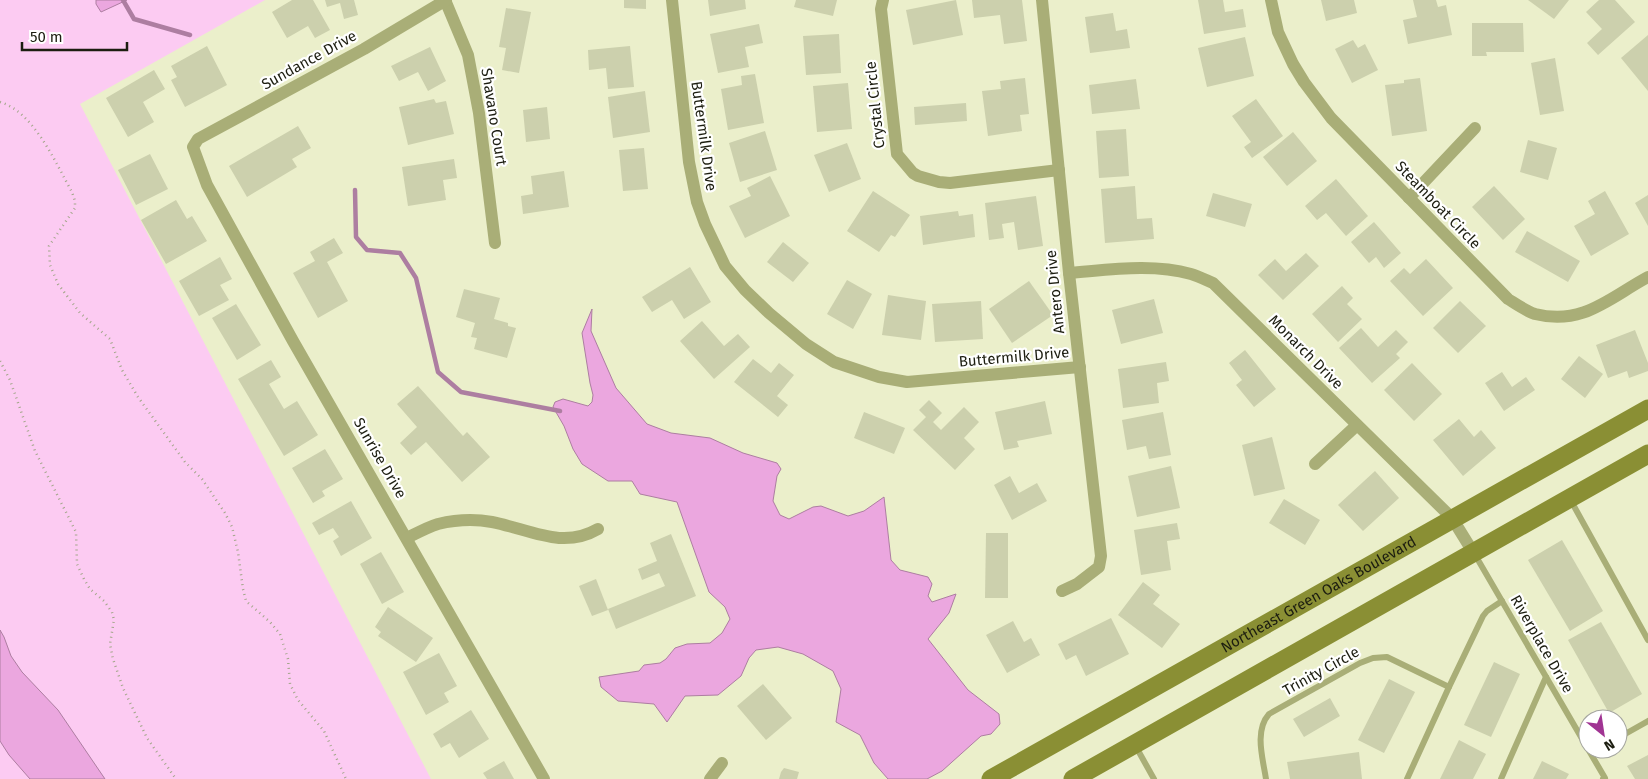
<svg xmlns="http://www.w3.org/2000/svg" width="1648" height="779" viewBox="0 0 1648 779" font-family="'Fira Sans',sans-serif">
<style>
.green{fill:#fccbf2}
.water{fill:#eba7df;stroke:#ad7ea1}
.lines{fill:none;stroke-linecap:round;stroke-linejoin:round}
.stream{stroke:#ad7ea1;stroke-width:4.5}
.building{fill:#ccd0ad}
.path{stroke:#a4a78b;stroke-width:2.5;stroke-dasharray:1 4;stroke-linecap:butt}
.service{stroke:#a9ae77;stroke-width:6}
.minor{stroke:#a9ae77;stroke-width:12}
.secondary{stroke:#8a8f34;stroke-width:19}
.labels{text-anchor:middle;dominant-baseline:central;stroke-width:4.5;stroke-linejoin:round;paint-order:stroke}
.street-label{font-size:15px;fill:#1c1d10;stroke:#fff}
</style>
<rect width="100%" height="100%" fill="#ebefcb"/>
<polygon class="green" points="0,0 265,0 80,104 431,779 0,779"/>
<g class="water">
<polygon points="96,0 127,0 101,12 96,4"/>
<polygon points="592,309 591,331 616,388 647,424 671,433 710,438 743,453 777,463 781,469 777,476 773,501 780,515 789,519 813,507 821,506 848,516 864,511 884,497 891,560 900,570 928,577 932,584 928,596 932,602 956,594 949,613 928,639 968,690 999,714 1000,724 991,734 981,736 942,771 927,779 888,779 874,763 860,735 836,722 841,689 833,671 803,654 778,647 756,650 749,658 741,676 718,695 685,696 667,722 654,704 618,701 601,687 599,677 639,671 644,665 660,663 666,659 675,648 687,644 710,643 722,633 730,619 725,607 709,592 677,502 640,494 632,481 608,481 582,464 573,449 564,426 553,407 555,402 563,399 588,406 592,402 593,395 590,383 582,333"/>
<polygon points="0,630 4,637 11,656 22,672 58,710 105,779 30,779 9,755 0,741"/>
</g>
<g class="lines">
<g class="stream">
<polyline points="123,0 134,19 190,35"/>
<polyline points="355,190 356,237 367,250 400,253 416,278 438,372 461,392 560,411"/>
</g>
</g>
<g class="building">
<polygon points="292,0 313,0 330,30 315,38 308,26 287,38 272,12"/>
<polygon points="325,0 354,0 358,15 344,19 340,3 327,7"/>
<polygon points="624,0 646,0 646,9 624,8"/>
<polygon points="708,0 745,0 746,9 710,16"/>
<polygon points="796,0 837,0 833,16 794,7"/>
<polygon points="956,0 963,35 913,45 906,10"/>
<polygon points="972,0 1022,0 1027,41 1004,44 1000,15 974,18"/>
<polygon points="1198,0 1223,0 1225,12 1243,9 1246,27 1204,34"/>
<polygon points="1321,0 1354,0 1357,13 1326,21"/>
<polygon points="1413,0 1436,0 1438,7 1446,5 1452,35 1408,44 1403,20 1417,17"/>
<polygon points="1528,0 1569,0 1554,19"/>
<polygon points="1599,0 1615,0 1635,22 1598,55 1587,43 1602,29 1586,12"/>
<polygon points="506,8 531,12 519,73 502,70 506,48 499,47"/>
<polygon points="1113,13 1116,31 1127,29 1130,48 1090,53 1085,17"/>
<polygon points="1472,23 1523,23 1524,52 1486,52 1487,56 1472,56"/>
<polygon points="759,24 763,43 745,47 749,67 718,73 710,34"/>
<polygon points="839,34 841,73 806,75 803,36"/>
<polygon points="1648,35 1648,91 1621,58"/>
<polygon points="1245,37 1254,76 1207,87 1198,48"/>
<polygon points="1353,40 1358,48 1365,44 1378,70 1352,83 1335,49"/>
<polygon points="207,46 227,85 185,107 171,80 177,77 171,66"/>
<polygon points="630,46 634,87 608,89 606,68 589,70 588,50"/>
<polygon points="430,47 446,81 428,91 418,72 399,81 391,66"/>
<polygon points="1555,58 1564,111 1540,115 1531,63"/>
<polygon points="154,70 165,89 143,102 154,122 128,137 106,98"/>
<polygon points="755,74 764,123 728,130 721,89 742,85 741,76"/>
<polygon points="1025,78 1029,114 1020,115 1022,131 988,136 982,91 1001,89 1000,81"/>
<polygon points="1420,78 1427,131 1392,136 1385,85 1404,83 1404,80"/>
<polygon points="1136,79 1140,109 1092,114 1089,85"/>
<polygon points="848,83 852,129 817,132 813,86"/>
<polygon points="645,91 650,132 613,138 608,97"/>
<polygon points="434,99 436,103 446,101 454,134 408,145 399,107"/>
<polygon points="1256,99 1283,136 1252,158 1244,147 1251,142 1232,116"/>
<polygon points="966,103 967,121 915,125 914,107"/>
<polygon points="547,107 550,139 526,142 523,110"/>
<polygon points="298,126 311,148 292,159 297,167 247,197 229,166"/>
<polygon points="1126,129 1129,176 1099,178 1096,131"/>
<polygon points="765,131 777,170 740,182 729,143"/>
<polygon points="1293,132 1317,161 1287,186 1263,157"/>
<polygon points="1528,140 1557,148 1548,180 1520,172"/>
<polygon points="847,143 861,179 829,192 814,155"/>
<polygon points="644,148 648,189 623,191 619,150"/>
<polygon points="150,154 168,189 136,205 118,170"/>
<polygon points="454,159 457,178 443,180 446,200 408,206 402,167"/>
<polygon points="564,171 569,207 523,214 521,196 533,194 531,176"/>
<polygon points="770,176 790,216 745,238 729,206 751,196 747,188"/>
<polygon points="1336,179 1368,216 1346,236 1326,213 1317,220 1305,206"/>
<polygon points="1135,186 1137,219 1152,218 1154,239 1105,243 1101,189"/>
<polygon points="1494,186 1525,219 1503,240 1472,207"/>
<polygon points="873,191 910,215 895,237 891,235 879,252 847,231"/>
<polygon points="1605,191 1629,234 1591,256 1574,226 1595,214 1588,201"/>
<polygon points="1213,193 1252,204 1245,227 1206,216"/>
<polygon points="1648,195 1648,226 1635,203"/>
<polygon points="1036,196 1043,246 1018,250 1014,222 1002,224 1004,238 989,240 985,203"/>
<polygon points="176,200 187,219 192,216 207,241 166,264 141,220"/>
<polygon points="958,211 959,216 973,214 975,237 923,245 920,216"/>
<polygon points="1374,222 1401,253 1384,268 1376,257 1369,263 1351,242"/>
<polygon points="1527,231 1580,261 1568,282 1515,252"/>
<polygon points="334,238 343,253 327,262 348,301 318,318 293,273 315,261 310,252"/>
<polygon points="783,242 809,263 793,282 767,262"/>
<polygon points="1306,253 1319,266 1283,300 1258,275 1275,259 1286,271"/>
<polygon points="220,257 232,279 220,285 229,300 199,316 179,281"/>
<polygon points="1426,259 1453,288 1423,316 1390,281 1404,268 1410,274"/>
<polygon points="690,267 711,302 684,319 672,300 652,312 642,297"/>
<polygon points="847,280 872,294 853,329 827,314"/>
<polygon points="1029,281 1053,315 1012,343 989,309"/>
<polygon points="1342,286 1353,298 1347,304 1362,319 1338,342 1312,314"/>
<polygon points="464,289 500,298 494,319 508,323 508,326 516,328 507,358 474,349 477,338 471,337 475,323 456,317"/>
<polygon points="888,295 926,301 921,340 882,335"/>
<polygon points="1154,299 1163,333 1121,344 1112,310"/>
<polygon points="981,301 983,339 935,342 932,304"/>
<polygon points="1460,301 1486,326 1458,353 1433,328"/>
<polygon points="236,304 261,345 237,360 212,318"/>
<polygon points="702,321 724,346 738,334 750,347 714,379 680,341"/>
<polygon points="1361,328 1378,347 1396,330 1408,342 1396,354 1400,358 1372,383 1339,348"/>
<polygon points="1635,330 1648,363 1648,371 1629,378 1627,371 1608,378 1596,345"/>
<polygon points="1245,350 1276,389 1254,407 1236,385 1242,380 1229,363"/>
<polygon points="1579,356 1603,374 1585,398 1561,379"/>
<polygon points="753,359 771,373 779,363 794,375 777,396 788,405 778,417 734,382"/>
<polygon points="271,360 281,377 269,384 284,409 297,401 318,435 284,456 238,379"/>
<polygon points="1166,362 1169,381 1157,383 1159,403 1123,408 1118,369"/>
<polygon points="1412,363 1442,394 1414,421 1384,390"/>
<polygon points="1502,372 1512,387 1526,377 1535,390 1504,411 1485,383"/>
<polygon points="418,386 463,436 467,432 490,457 462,482 426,442 411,455 400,443 417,427 397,404"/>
<polygon points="929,400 942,413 933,422 941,430 964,407 979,422 964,438 975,449 955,470 913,430 926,417 919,410"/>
<polygon points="1045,401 1052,434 1017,441 1019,447 1004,450 995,412"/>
<polygon points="864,412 905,428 894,454 854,438"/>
<polygon points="1163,412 1171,455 1149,459 1146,446 1127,450 1122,420"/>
<polygon points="1459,419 1474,437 1481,430 1496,448 1463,476 1433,440"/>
<polygon points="1272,437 1285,489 1254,496 1242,445"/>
<polygon points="325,449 343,479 322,491 325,496 313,503 292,468"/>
<polygon points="1171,466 1180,508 1137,517 1128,476"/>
<polygon points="1375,471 1399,498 1363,531 1338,505"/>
<polygon points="1010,476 1019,493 1037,483 1047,501 1012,520 994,485"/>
<polygon points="1284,499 1320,520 1305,545 1269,523"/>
<polygon points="351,501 372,538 341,556 333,541 339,537 333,528 319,535 312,523"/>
<polygon points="1177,523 1180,539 1167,541 1171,570 1141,575 1134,530"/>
<polygon points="986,533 1008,533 1008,598 985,598"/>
<polygon points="671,534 696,596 616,629 608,609 665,586 659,573 642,580 638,569 657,561 650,543"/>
<polygon points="1562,540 1603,611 1570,631 1528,560"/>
<polygon points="381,552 404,592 382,604 360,564"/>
<polygon points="596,579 608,610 592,616 579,586"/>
<polygon points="1143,582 1160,595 1153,604 1180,624 1162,648 1118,615"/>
<polygon points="388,607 433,638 416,662 378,636 381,632 375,627"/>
<polygon points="1111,618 1129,654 1086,676 1076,655 1066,660 1058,644"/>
<polygon points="1013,621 1024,642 1031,638 1040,655 1007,673 986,635"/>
<polygon points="1601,622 1642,694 1609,713 1568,640"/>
<polygon points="439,653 457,686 444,693 449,702 426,715 403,672"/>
<polygon points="1494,662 1520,674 1491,737 1464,725"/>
<polygon points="1389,679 1415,692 1384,753 1358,740"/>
<polygon points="763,684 792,718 766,740 737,706"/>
<polygon points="1330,698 1340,716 1304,737 1293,719"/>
<polygon points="471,710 489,739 459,758 450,743 441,748 433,734"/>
<polygon points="1459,740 1486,754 1473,779 1440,779"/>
<polygon points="1359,752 1362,779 1290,779 1287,762"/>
<polygon points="1648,755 1648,779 1635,779 1627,766"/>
<polygon points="504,761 514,779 487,779 483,773"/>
<polygon points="1542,761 1569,774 1566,779 1533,779"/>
<polygon points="784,768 799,772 797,779 779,779 781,772"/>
</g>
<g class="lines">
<g class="path">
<path d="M0,102C34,112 55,162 72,192L75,201V208L49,246L50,265L58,284L80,313L110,339L122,370L138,397L185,462L202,479L225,513L232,527L238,552L243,589L246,601L270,622L280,634L288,659L290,684L298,700L324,731L346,779"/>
<polyline points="0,361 10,380 35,451 76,532 77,564 84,579 90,589 104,601 112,612 114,620 110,644 113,659 123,688 147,738 176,779"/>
</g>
<g class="service">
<polyline points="1570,499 1648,640"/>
<polyline points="1474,553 1588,749"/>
<polyline points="1618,738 1648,721"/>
<polyline points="1135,745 1154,779"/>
<polyline points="1588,749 1605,778 1603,779"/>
<path d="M1266,779C1263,759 1254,731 1269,714L1360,663L1373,658L1387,657L1449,687"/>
<polyline points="1407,779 1449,687 1483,616 1487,611 1502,601"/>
<polyline points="1501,779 1546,677"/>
</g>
<g class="minor">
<polyline points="445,0 468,55 479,113 495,243"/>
<polyline points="446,0 364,49 198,139 193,147 207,185 293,341 544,779"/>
<polyline points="672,0 689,162 697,202 705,224 725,266 745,290 769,313 806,344 834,362 879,377 907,382 1080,367"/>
<polyline points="883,0 881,9 897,154 913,173 918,176 939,182 950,183 1059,170"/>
<polyline points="1042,0 1069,273 1101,556 1099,567 1077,584 1062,591"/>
<path d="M1271,0L1278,32L1293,64L1304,82L1331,118L1508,299C1516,304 1526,311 1535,314C1583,326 1609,298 1648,277"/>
<polyline points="1409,198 1475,128"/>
<path d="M1069,273C1108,270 1152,263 1191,274C1198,276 1206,280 1213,283L1452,518L1473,552"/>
<polyline points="1315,464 1357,425"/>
<path d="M407,538C417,533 428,527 438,524C455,520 475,519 492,522C529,529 562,550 598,529"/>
<polyline points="710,779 722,763"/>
</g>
<g class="secondary">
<path id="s1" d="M991,779L1648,409"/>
<polyline points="1073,779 1648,454"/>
</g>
</g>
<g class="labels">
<g class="street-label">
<text transform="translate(309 60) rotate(-29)">Sundance Drive</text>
<text transform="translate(875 105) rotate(-96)">Crystal Circle</text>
<text transform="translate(494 117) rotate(81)">Shavano Court</text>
<text transform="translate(704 136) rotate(82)">Buttermilk Drive</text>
<text transform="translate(1438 205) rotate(46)">Steamboat Circle</text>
<text transform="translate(1055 292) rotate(-96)">Antero Drive</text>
<text transform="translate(1306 352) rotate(45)">Monarch Drive</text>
<text transform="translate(1014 357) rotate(-5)">Buttermilk Drive</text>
<text transform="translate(380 458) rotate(60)">Sunrise Drive</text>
<text stroke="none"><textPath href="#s1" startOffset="376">Northeast Green Oaks Boulevard</textPath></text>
<text transform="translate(1542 644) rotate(60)">Riverplace Drive</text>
<text transform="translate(1321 671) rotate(-29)">Trinity Circle</text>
</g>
</g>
<g transform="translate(1603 734) rotate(150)"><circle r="24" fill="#ffffff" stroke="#a4a59f"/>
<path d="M0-4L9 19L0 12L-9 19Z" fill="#a03493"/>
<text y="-8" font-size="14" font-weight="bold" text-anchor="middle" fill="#1c1d10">N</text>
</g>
<path d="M22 42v8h105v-8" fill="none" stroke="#1c1d10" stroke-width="2.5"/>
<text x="30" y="42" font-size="15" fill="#1c1d10" stroke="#ffffff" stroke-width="4" paint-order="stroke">50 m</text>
</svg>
